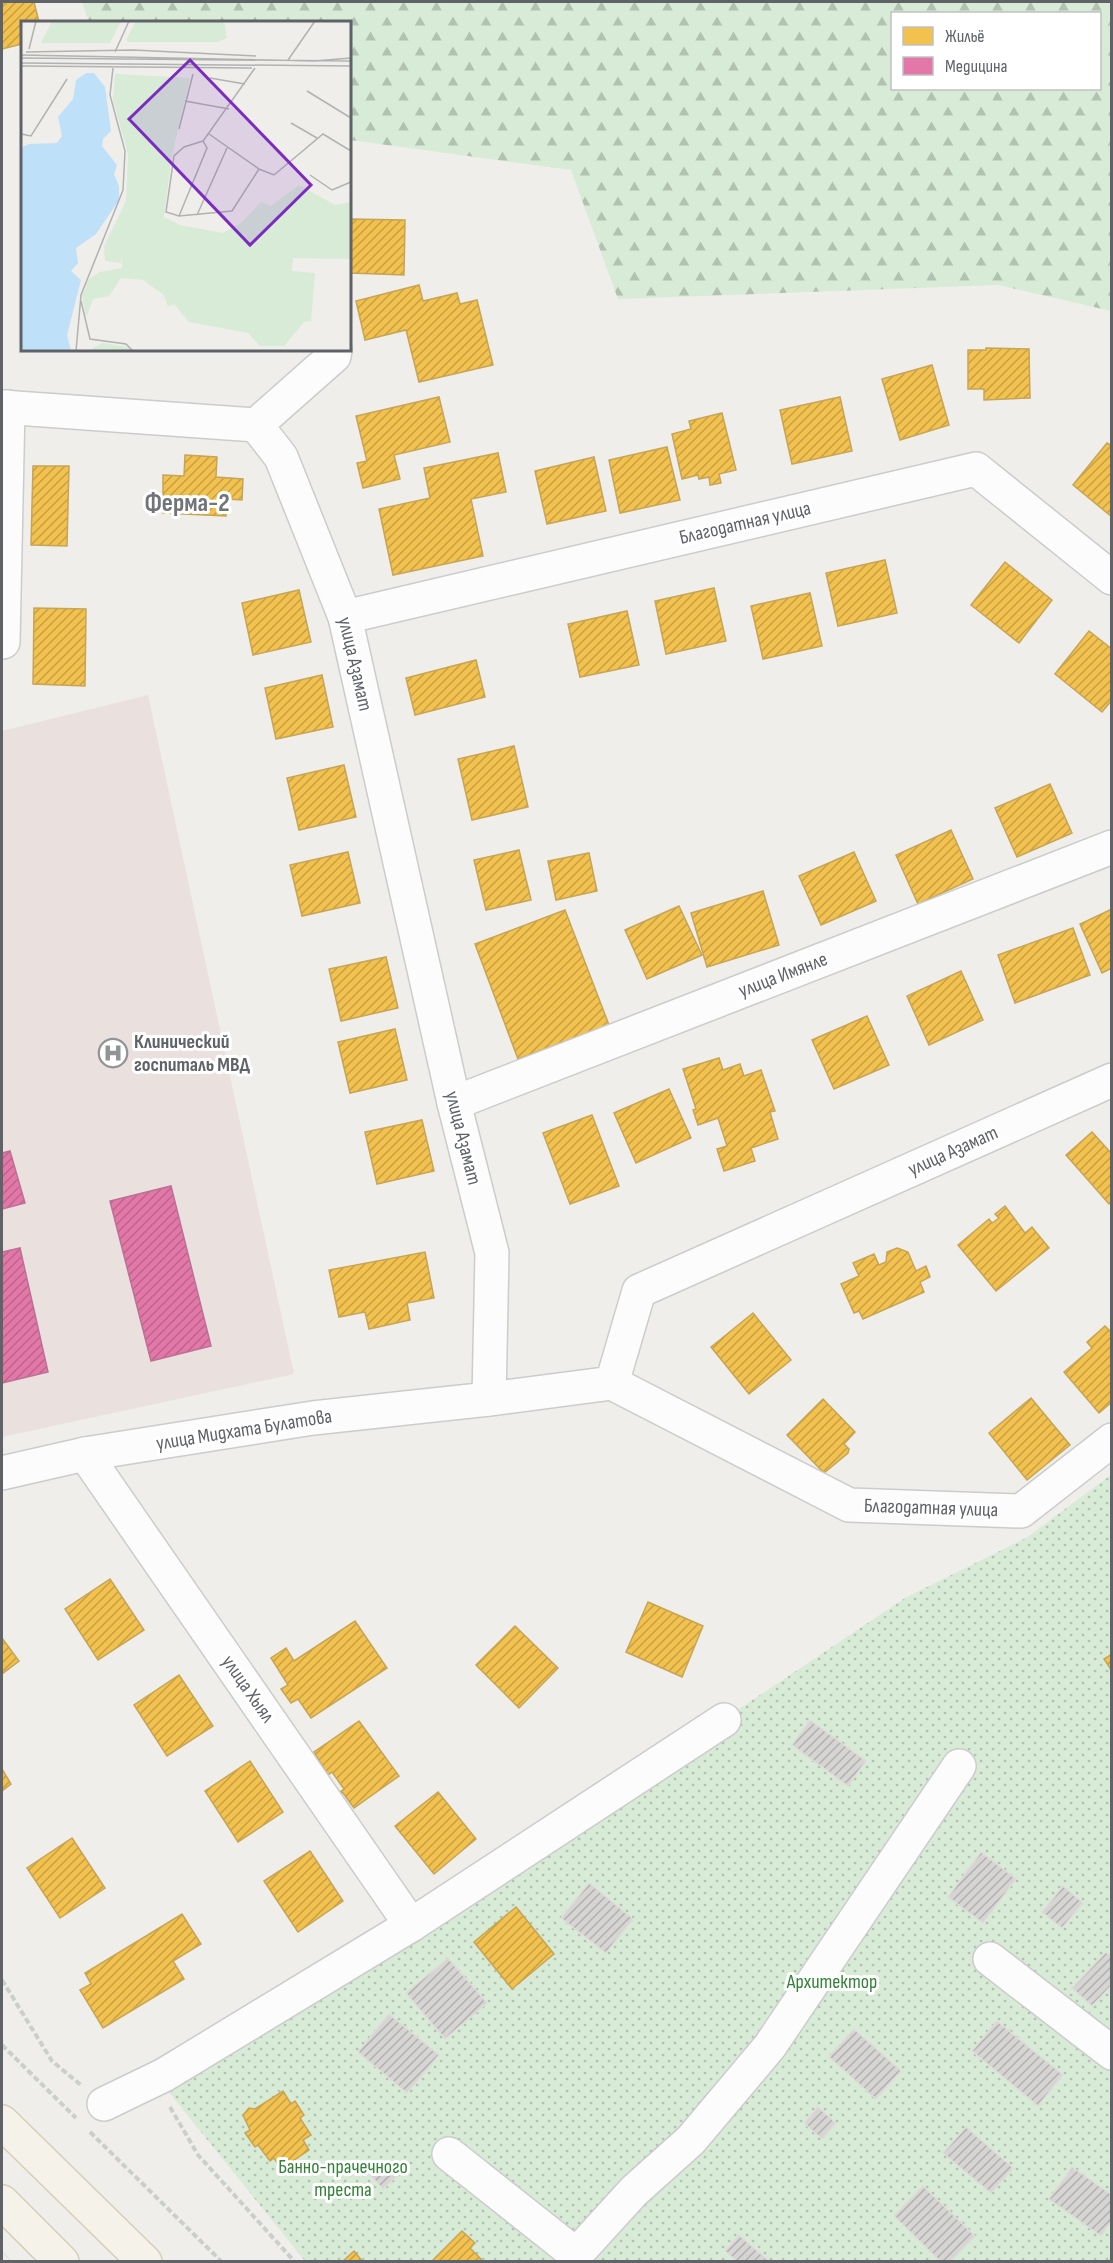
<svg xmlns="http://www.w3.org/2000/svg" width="1113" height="2263" viewBox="0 0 1113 2263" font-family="'Sofia Sans Condensed',sans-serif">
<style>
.medical{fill:#eae0de}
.forest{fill:url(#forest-firs);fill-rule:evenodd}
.garden{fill:url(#garden-dots)}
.homes{fill:url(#homes-hatch);stroke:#c6a556;stroke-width:1.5}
.health{fill:url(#health-hatch);stroke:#bb7195;stroke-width:1.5}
.building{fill:url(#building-hatch);stroke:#deddd9;stroke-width:1.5}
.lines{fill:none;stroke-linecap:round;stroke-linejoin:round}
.minor-casing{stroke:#cbcccc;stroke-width:36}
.major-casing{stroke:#d7ceb8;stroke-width:36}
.path{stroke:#cacfcc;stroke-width:4;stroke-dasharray:6 3;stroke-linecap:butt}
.minor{stroke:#fdfcfc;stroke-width:33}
.major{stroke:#f4f2e9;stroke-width:33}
.tram{stroke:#e4e4e4;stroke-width:1.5}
.labels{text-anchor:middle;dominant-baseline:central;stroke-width:6;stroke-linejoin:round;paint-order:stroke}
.street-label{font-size:20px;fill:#5f6368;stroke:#fff}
.poi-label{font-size:20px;font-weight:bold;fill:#5f6368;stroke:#fff;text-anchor:start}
.park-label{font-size:20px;fill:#348238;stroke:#fff}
.district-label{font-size:26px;font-weight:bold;fill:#70757a;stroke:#fff}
.inset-road{fill:none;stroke:#b1b2b2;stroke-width:1.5}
.view{fill:#7b2cbf;fill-opacity:0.15;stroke:#7b2cbf;stroke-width:3}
.inset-edge{fill:none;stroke:#5f6368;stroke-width:3}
</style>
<defs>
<pattern id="forest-firs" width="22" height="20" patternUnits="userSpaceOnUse" patternTransform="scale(1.5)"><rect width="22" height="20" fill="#d8ebd6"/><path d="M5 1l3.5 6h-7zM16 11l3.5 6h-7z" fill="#b2c2b1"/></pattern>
<pattern id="garden-dots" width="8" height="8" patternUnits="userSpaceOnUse" patternTransform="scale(1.5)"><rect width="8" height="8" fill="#d8ebd6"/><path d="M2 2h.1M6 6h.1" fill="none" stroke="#b2c2b1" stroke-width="1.8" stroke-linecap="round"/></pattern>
<pattern id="homes-hatch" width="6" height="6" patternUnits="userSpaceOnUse" patternTransform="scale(1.5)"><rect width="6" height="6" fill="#f2c14e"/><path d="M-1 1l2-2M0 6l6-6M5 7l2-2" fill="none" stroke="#c7a045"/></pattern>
<pattern id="health-hatch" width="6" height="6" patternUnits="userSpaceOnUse" patternTransform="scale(1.5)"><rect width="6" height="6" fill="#e377a8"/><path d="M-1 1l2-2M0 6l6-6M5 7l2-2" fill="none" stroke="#bb658d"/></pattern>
<pattern id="building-hatch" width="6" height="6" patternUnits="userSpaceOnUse" patternTransform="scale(1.5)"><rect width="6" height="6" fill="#d6d5d3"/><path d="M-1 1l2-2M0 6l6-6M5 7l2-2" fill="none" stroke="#b1b0af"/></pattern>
</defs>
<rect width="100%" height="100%" fill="#efeeea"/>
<polygon class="medical" points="148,695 294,1374 2,1437 2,731"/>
<path class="forest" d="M82,2H1111V311L999,285L618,299L571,170L350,140V22H89ZM892,14H1100V88H892Z"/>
<polygon class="garden" points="1111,1475 1111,2261 305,2261 168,2091 905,1598 1026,1538"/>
<g class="homes">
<polygon points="2,2 34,2 39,22 22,22 22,44 2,49"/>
<polygon points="350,219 405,220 404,275 350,273"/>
<polygon points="419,285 423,301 457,293 460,304 477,300 493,365 419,382 406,330 365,340 356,301"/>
<polygon points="986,348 1029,349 1030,398 984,400 984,389 968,389 968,350 986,350"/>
<polygon points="932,365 949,425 900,440 882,379"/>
<polygon points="439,397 450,442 394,455 400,479 363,488 357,463 367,461 356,416"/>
<polygon points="840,397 852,451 792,464 780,410"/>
<polygon points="722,413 736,470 719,474 721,483 710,485 709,477 699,479 698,475 682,479 672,434 691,429 689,421"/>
<polygon points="1107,443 1112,446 1112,517 1073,485"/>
<polygon points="667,447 680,500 620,513 609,460"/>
<polygon points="498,453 506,492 471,499 483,556 393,575 379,509 430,498 424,468"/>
<polygon points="185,455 217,457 216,477 243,479 242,500 227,499 226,516 163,513 163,475 184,476"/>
<polygon points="594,457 606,511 547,524 535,471"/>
<polygon points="33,466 69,466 67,546 31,545"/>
<polygon points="885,560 897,613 838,626 826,573"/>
<polygon points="1005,562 1052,600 1019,643 971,605"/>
<polygon points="714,588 726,641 666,654 655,601"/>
<polygon points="299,590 311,642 253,655 242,603"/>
<polygon points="810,593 822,646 763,659 751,606"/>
<polygon points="34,608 86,609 85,686 33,684"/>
<polygon points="627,611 639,665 580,677 568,624"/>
<polygon points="1089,631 1112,649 1112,700 1102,712 1055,674"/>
<polygon points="476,660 485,697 415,715 406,678"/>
<polygon points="322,675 333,727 276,739 265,688"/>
<polygon points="514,746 528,807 472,820 458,759"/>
<polygon points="344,765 356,817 299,830 287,778"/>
<polygon points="1050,784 1072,833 1017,857 995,808"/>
<polygon points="951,830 973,879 918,904 896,855"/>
<polygon points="519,850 531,900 486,910 474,860"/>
<polygon points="348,852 360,903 302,916 290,865"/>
<polygon points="854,852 876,901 821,925 799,876"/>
<polygon points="589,853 597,891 556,900 548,861"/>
<polygon points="763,891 779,945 707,967 691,913"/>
<polygon points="679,906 702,955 647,979 625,930"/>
<polygon points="1112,909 1112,968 1102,973 1080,924"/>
<polygon points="565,910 609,1025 518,1059 475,944"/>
<polygon points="1073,928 1090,975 1015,1003 998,955"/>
<polygon points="386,957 398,1008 341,1021 329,969"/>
<polygon points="961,971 983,1020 929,1045 907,996"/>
<polygon points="867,1016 889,1065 834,1089 812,1040"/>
<polygon points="395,1029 407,1080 350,1093 338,1042"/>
<polygon points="719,1058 723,1070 740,1064 744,1076 761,1070 775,1111 770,1112 778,1139 751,1148 755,1161 724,1171 717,1149 727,1146 718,1118 698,1125 693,1110 696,1109 683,1069"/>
<polygon points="669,1089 691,1138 636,1163 614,1113"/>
<polygon points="592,1115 619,1186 570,1204 543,1133"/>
<polygon points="422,1120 434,1171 377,1184 365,1132"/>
<polygon points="1092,1132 1112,1154 1112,1201 1109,1204 1066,1155"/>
<polygon points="1005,1206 1025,1233 1032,1227 1049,1248 996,1291 958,1245 989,1219 992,1223 999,1218 995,1214"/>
<polygon points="897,1248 908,1252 916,1271 926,1266 930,1277 920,1282 924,1292 863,1319 859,1311 854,1313 841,1284 859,1276 853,1263 874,1254 879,1265 886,1262 887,1252"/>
<polygon points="425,1252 434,1298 407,1303 410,1320 369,1329 365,1312 339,1317 329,1270"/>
<polygon points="753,1313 791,1360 749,1394 711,1347"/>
<polygon points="1105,1326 1112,1333 1112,1402 1099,1413 1064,1372 1092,1348 1087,1342"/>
<polygon points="1031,1398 1070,1445 1027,1480 989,1433"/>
<polygon points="823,1399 855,1432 844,1444 849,1449 848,1453 824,1473 787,1435"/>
<polygon points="110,1579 144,1630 98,1660 65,1609"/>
<polygon points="648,1602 703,1626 682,1677 626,1652"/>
<polygon points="355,1621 387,1668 311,1718 298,1699 291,1703 281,1689 288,1685 271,1658 286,1648 294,1661"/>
<polygon points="515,1626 558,1668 519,1708 476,1665"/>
<polygon points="2,1638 19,1661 2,1674"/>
<polygon points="1112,1654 1112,1671 1104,1659"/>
<polygon points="179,1675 213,1726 167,1756 134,1705"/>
<polygon points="359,1721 399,1776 354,1808 343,1793 340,1792 344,1789 332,1772 328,1775 327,1773 314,1752"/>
<polygon points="250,1761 283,1812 238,1842 205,1791"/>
<polygon points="2,1769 11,1784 2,1791"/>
<polygon points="438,1792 476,1839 434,1874 395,1826"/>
<polygon points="72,1838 105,1888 60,1918 27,1868"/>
<polygon points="310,1851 343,1901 298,1932 264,1881"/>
<polygon points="516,1907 554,1954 512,1989 474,1942"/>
<polygon points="182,1914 201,1944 173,1961 184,1979 103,2028 80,1990 91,1984 85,1973"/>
<polygon points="283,2091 291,2104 295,2101 304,2115 300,2118 311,2135 303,2140 309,2150 281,2169 274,2158 270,2161 258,2145 255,2147 245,2133 250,2130 243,2115 249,2108 255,2109"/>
<polygon points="462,2231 475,2243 470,2248 481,2259 479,2262 431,2262"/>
<polygon points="354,2251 363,2262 342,2262"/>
</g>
<g class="health">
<polygon points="10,1151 25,1203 2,1209 2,1153"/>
<polygon points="171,1186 211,1346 151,1361 110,1201"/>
<polygon points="20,1248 48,1372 2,1383 2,1252"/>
</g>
<g class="building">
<polygon points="810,1720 866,1761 848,1786 792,1745"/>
<polygon points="981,1852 1016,1879 983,1923 948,1897"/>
<polygon points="589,1883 633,1919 606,1953 561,1918"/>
<polygon points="1063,1886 1083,1903 1062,1928 1042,1912"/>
<polygon points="1106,1952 1112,1957 1112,1985 1092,2006 1072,1988"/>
<polygon points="448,1958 487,2003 445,2039 406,1993"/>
<polygon points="389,2014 439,2055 407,2093 358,2052"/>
<polygon points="997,2021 1063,2075 1038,2106 972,2051"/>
<polygon points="854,2029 901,2071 876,2099 829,2057"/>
<polygon points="818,2107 836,2123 822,2139 804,2123"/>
<polygon points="966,2127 1013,2168 991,2193 943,2153"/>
<polygon points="382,2161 397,2176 383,2189 369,2174"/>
<polygon points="1072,2167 1112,2195 1112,2220 1101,2236 1049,2199"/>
<polygon points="923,2186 975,2236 950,2262 941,2262 894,2216"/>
<polygon points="739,2235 770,2262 738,2262 725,2251"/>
</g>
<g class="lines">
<g class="minor-casing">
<g id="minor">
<polyline points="2,407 256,425 281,457 345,617 454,1103 492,1253 489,1399"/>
<polyline points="256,425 334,356 335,350"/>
<polyline points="345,617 976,469 1112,578"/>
<polyline points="3,642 8,407"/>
<polyline points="454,1103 1112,847"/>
<polyline points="612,1383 849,1505 1021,1511 1112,1440"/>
<polyline points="85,1454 411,1925"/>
<polyline points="2,1473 85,1454 313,1418 489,1399 612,1383 639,1291 1112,1080"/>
<polyline points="990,1959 1112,2053"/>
<polyline points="104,2104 164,2075 411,1925 724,1720"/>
<polyline points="449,2154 569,2249 583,2247 634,2191 691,2140 770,2046 959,1766"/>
</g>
</g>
<g class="major-casing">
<g id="major">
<polyline points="2,2122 145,2262"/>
<polyline points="2,2202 62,2262"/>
</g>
</g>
<g class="path">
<polyline points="2,1980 52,2061 82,2086"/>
<polyline points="2,2045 76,2118"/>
<polyline points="170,2107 198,2155 295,2262"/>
<polyline points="90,2132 222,2262"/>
</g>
<use href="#minor" class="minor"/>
<use href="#major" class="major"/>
<polyline class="tram" points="2,2251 11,2262"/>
</g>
<defs>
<g id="hospital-ring" transform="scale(1.5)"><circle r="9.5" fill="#fff" stroke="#919496" stroke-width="1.5"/><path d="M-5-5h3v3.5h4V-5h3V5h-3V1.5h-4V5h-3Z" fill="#919496"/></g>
</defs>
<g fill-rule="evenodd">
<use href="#hospital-ring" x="113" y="1053"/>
</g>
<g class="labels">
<g class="street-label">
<text transform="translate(745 523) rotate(-13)">Благодатная улица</text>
<text transform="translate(355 664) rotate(77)">улица Азамат</text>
<text transform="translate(783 975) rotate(-21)">улица Имянле</text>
<text transform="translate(463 1138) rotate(76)">улица Азамат</text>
<text transform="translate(953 1151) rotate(-24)">улица Азамат</text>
<text transform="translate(244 1430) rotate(-9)">улица Мидхата Булатова</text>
<text transform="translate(931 1508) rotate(2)">Благодатная улица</text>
<text transform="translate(248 1689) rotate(55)">улица Хыял</text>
</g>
<g class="poi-label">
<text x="134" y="1042">Клинический<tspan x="134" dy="23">госпиталь МВД</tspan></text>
</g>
<g class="park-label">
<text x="832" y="1982">Архитектор</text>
<text x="343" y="2167">Банно-прачечного<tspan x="343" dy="23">треста</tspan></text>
</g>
<g class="district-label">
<text x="187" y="503">Ферма-2</text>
</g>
</g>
<g transform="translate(21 21)">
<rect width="330" height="330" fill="#efeeea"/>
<path d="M278,164L314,184L330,181V238L272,237L271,250L294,252L290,300L283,301L263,325H239L227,312L168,301L153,283L147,286L143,274L122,259L100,257L88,275L72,278L65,297L61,274L68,258L79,251L101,247V235L120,217L127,213L139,217L143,196L159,204L202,212L220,202L240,181L250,185ZM81,322L107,326L110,330H68Z" fill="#d8ebd6"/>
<path d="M31,0H100L89,22H20ZM115,0H203L206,17L197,21H108L105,19ZM94,53L169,57L151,134L140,217L127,213L120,217L101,235L100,242L84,240L83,225L105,180L107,133L92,79Z" fill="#d8ebd6"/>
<path d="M65,52H73L84,66L90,110L82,118L81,125L96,144L93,153L98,165V179L75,213L55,227L57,242L50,250L60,259L46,314L50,330H0V127L8,123L36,122L41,115L37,96L52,78L55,59Z" fill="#bfe0f9"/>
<path class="inset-road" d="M8,28L15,0M5,31L112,29L235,35M94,31L108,0M0,34L294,40L330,37M0,37L330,40M267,39L294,0M0,42L330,45M1,45L231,47M189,57L224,63M286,70L330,97M164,80L208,88M270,102L296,117M158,108L172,53M0,113L10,115L46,58M188,113L238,148L253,154L302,113L330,130M182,120L163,126L153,135L145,191L158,195L211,190L238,148M289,154L311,169L330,161M176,194L206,127M158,195L186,127L182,120L234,47M60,280L69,318L105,323L112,330M55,330L60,274L102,169L104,130L89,74L92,47"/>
<path class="view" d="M169,39L290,164L229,224L108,98Z"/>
<rect width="330" height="330" class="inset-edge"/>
</g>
<rect width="1113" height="2263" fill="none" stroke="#5f6368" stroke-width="6"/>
<rect x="891" y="12" width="210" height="78" fill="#ffffff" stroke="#bfc1c3" stroke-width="1.5"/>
<rect x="903" y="27" width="30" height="18" fill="#f2c14e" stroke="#bfc1c3" stroke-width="1.5"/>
<text x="945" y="42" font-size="18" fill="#5f6368">Жильё</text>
<rect x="903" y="57" width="30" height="18" fill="#e377a8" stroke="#bfc1c3" stroke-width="1.5"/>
<text x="945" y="72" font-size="18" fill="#5f6368">Медицина</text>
</svg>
